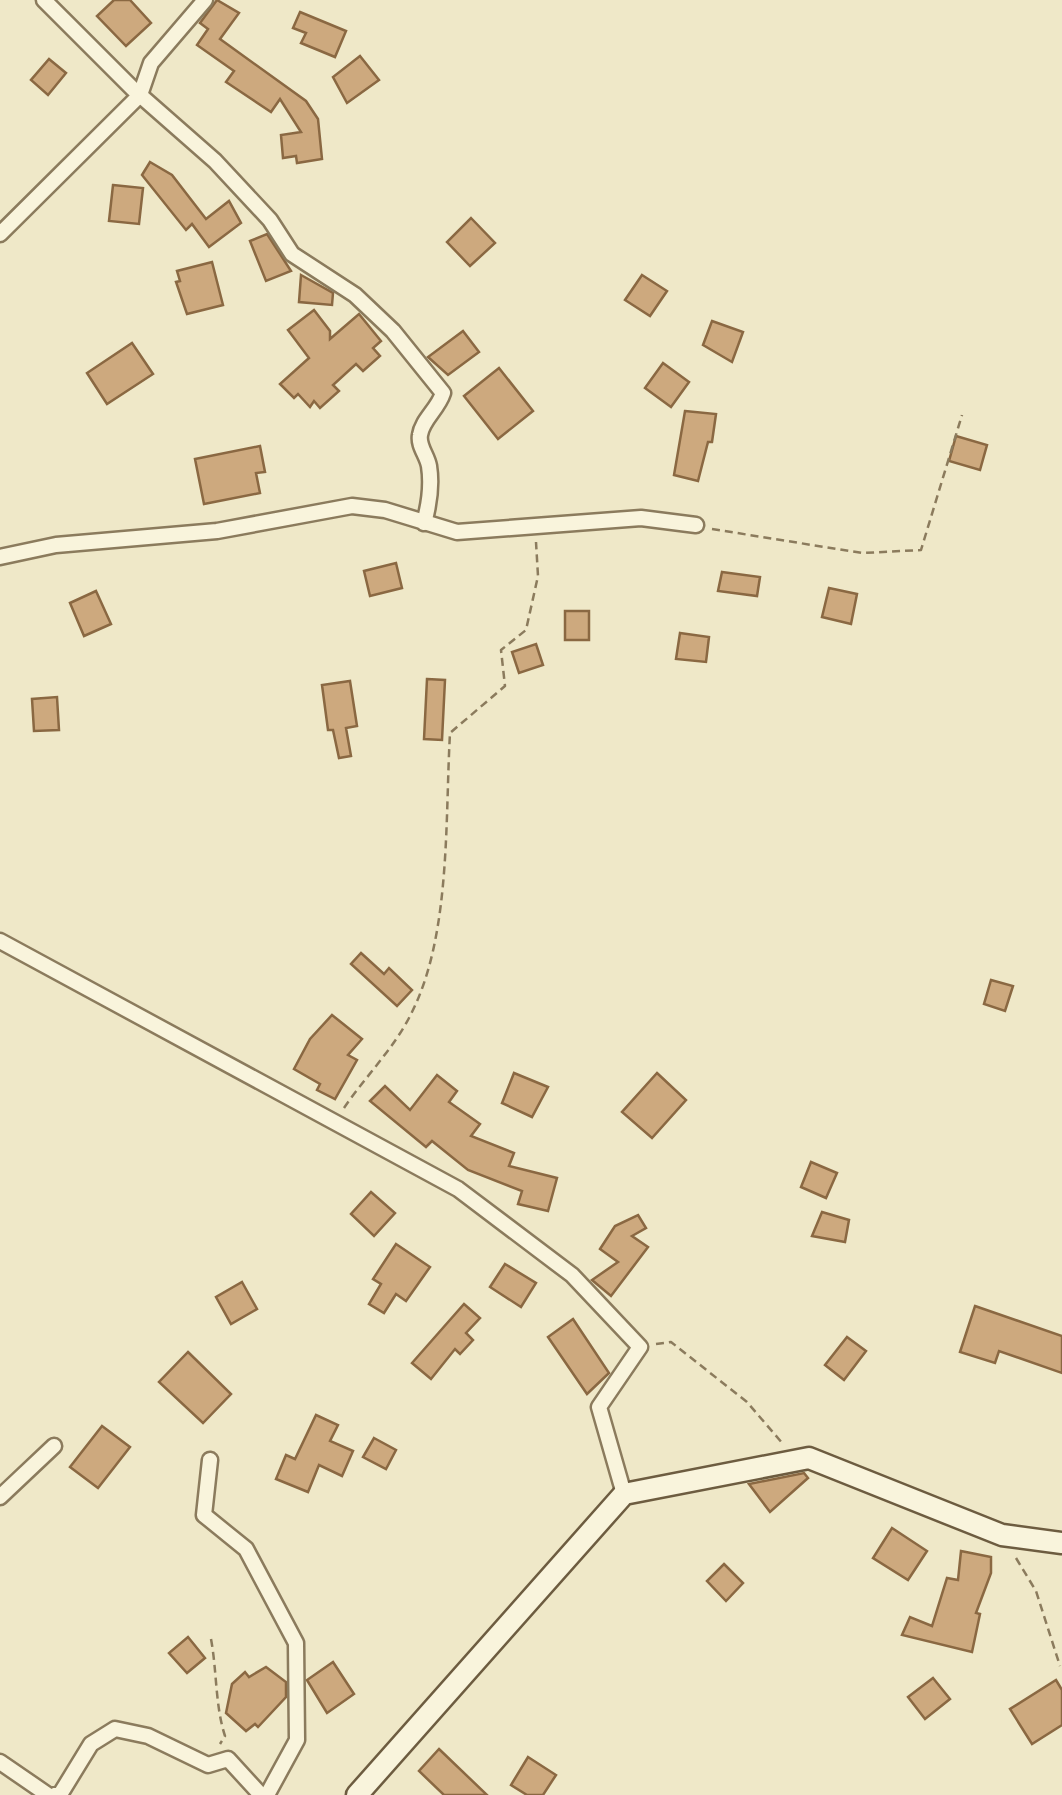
<svg xmlns="http://www.w3.org/2000/svg" width="1062" height="1795" viewBox="0 0 1062 1795" font-family="'Noto Serif',serif">
<style>
.building{fill:#cda97e;stroke:#8a6842;stroke-width:2.5}
.lines{fill:none;stroke-linecap:round;stroke-linejoin:round}
.street-casing{stroke:#8b7b5d;stroke-width:19}
.secondary-casing{stroke:#6d5c40;stroke-width:25}
.path{stroke:#8b7b5d;stroke-width:2.5;stroke-dasharray:8 5;stroke-linecap:butt}
.street{stroke:#f9f4dc;stroke-width:14}
.secondary{stroke:#f9f4dc;stroke-width:20}
</style>
<rect width="100%" height="100%" fill="#efe8c8"/>
<g class="building">
<polygon points="114,0 130,0 151,23 126,46 97,16"/>
<polygon points="217,0 239,13 220,39 306,101 318,119 322,159 297,163 296,156 283,158 281,135 301,132 280,99 271,112 226,82 234,71 197,45 208,29 200,23"/>
<polygon points="300,12 346,31 335,57 301,43 306,33 293,28"/>
<polygon points="360,56 379,80 347,103 333,77"/>
<polygon points="49,59 66,73 48,95 31,80"/>
<polygon points="150,162 172,175 206,219 229,201 241,223 209,247 192,224 186,230 142,175"/>
<polygon points="113,185 143,188 139,224 109,221"/>
<polygon points="471,218 495,243 470,266 447,242"/>
<polygon points="267,234 291,271 266,281 250,241"/>
<polygon points="212,262 223,305 187,314 176,282 180,281 177,271"/>
<polygon points="301,275 333,293 332,305 299,302"/>
<polygon points="642,275 667,291 650,316 625,300"/>
<polygon points="314,310 330,331 330,339 359,314 381,341 373,348 380,356 363,371 356,364 333,385 339,391 320,408 314,401 310,407 298,394 294,398 280,384 309,358 288,330"/>
<polygon points="712,321 743,332 732,362 703,345"/>
<polygon points="463,331 479,352 448,375 428,357"/>
<polygon points="132,343 153,374 107,404 87,373"/>
<polygon points="663,363 689,382 671,407 645,388"/>
<polygon points="499,368 533,411 498,439 464,396"/>
<polygon points="685,411 716,414 712,442 708,442 698,481 674,475"/>
<polygon points="956,436 987,445 980,470 949,461"/>
<polygon points="260,446 265,472 256,473 260,493 204,504 195,459"/>
<polygon points="396,563 402,588 370,596 364,571"/>
<polygon points="722,572 760,577 757,596 718,591"/>
<polygon points="829,588 857,594 851,624 822,617"/>
<polygon points="96,591 111,624 84,636 70,603"/>
<rect x="565" y="611" width="24" height="29"/>
<polygon points="680,633 709,637 706,662 676,659"/>
<polygon points="536,644 543,665 519,673 512,652"/>
<polygon points="427,679 445,680 442,740 424,739"/>
<polygon points="350,681 357,726 346,728 351,756 339,758 333,730 328,730 322,685"/>
<polygon points="57,697 59,730 34,731 32,699"/>
<polygon points="361,953 384,974 389,968 412,990 397,1006 351,964"/>
<polygon points="991,980 1013,986 1005,1011 984,1004"/>
<polygon points="332,1015 362,1039 348,1055 357,1060 335,1099 317,1090 320,1084 294,1069 310,1039"/>
<polygon points="514,1073 548,1087 532,1117 502,1103"/>
<polygon points="657,1073 686,1100 652,1138 622,1112"/>
<polygon points="437,1075 457,1091 449,1102 480,1124 471,1136 514,1153 509,1166 557,1178 548,1211 518,1204 522,1191 468,1170 432,1141 426,1147 370,1101 385,1086 410,1110"/>
<polygon points="811,1162 837,1173 826,1198 801,1187"/>
<polygon points="371,1192 395,1213 374,1236 351,1214"/>
<polygon points="822,1212 849,1220 845,1242 812,1236"/>
<polygon points="638,1215 646,1228 632,1236 648,1247 611,1296 592,1280 618,1262 600,1249 615,1226"/>
<polygon points="396,1244 430,1267 406,1301 396,1294 384,1313 369,1304 381,1284 373,1279"/>
<polygon points="505,1264 536,1283 521,1307 490,1287"/>
<polygon points="242,1282 257,1309 231,1324 216,1297"/>
<polygon points="464,1304 480,1318 466,1333 473,1340 460,1354 455,1349 431,1379 412,1363"/>
<polygon points="975,1306 1062,1336 1062,1373 999,1351 995,1363 960,1352"/>
<polygon points="573,1319 609,1373 587,1394 548,1337"/>
<polygon points="847,1337 866,1351 844,1380 825,1365"/>
<polygon points="188,1352 231,1394 203,1423 159,1382"/>
<polygon points="316,1415 338,1425 330,1441 353,1451 342,1476 319,1465 308,1492 276,1479 286,1455 295,1459"/>
<polygon points="102,1426 130,1447 98,1488 70,1467"/>
<polygon points="374,1438 396,1450 386,1469 363,1457"/>
<polygon points="804,1473 808,1478 770,1512 749,1484"/>
<polygon points="892,1528 927,1551 908,1580 873,1558"/>
<polygon points="961,1551 991,1557 991,1573 976,1613 980,1614 972,1652 902,1635 910,1617 932,1626 947,1578 958,1580"/>
<polygon points="724,1564 743,1583 726,1601 707,1581"/>
<polygon points="188,1637 205,1658 187,1673 169,1653"/>
<polygon points="333,1662 354,1694 327,1713 307,1680"/>
<polygon points="266,1667 286,1682 286,1697 258,1727 255,1724 246,1731 226,1713 232,1684 245,1672 249,1677"/>
<polygon points="933,1678 950,1699 925,1719 908,1697"/>
<polygon points="1056,1680 1062,1690 1062,1725 1032,1744 1010,1709"/>
<polygon points="439,1749 487,1795 444,1795 419,1771"/>
<polygon points="528,1757 556,1775 543,1795 527,1795 511,1785"/>
</g>
<g class="lines">
<g class="street-casing">
<g id="street">
<path d="M44,0L133,89L215,161L270,220L292,254L355,295L393,331L443,393C438,409 422,420 420,435C418,446 427,455 429,466C432,485 429,505 424,523"/>
<polyline points="0,234 140,95 151,63 205,0"/>
<polyline points="0,557 56,545 217,531 352,506 385,510 457,532 641,518 696,525"/>
<polyline points="0,941 458,1189 572,1275 640,1347 599,1407 624,1494"/>
<polyline points="210,1460 204,1515 246,1549 296,1643 297,1740 267,1795"/>
<polyline points="0,1497 54,1446"/>
<polyline points="0,1762 48,1795"/>
<polyline points="55,1795 61,1793 91,1744 115,1729 148,1736 208,1765 228,1759 261,1795"/>
</g>
</g>
<g class="secondary-casing">
<polyline id="secondary" points="357,1795 624,1494 809,1458 1002,1535 1062,1543"/>
</g>
<g class="path">
<polyline points="712,529 862,553 921,550 962,415"/>
<path d="M344,1108C365,1077 395,1047 411,1014C451,936 445,821 450,733L505,686L501,650L526,630L538,576L536,542"/>
<polyline points="656,1344 671,1342 747,1402 783,1444"/>
<polyline points="1016,1558 1036,1591 1060,1666"/>
<path d="M211,1639C217,1671 215,1705 225,1736L220,1744"/>
</g>
<use href="#street" class="street"/>
<use href="#secondary" class="secondary"/>
</g>
</svg>
